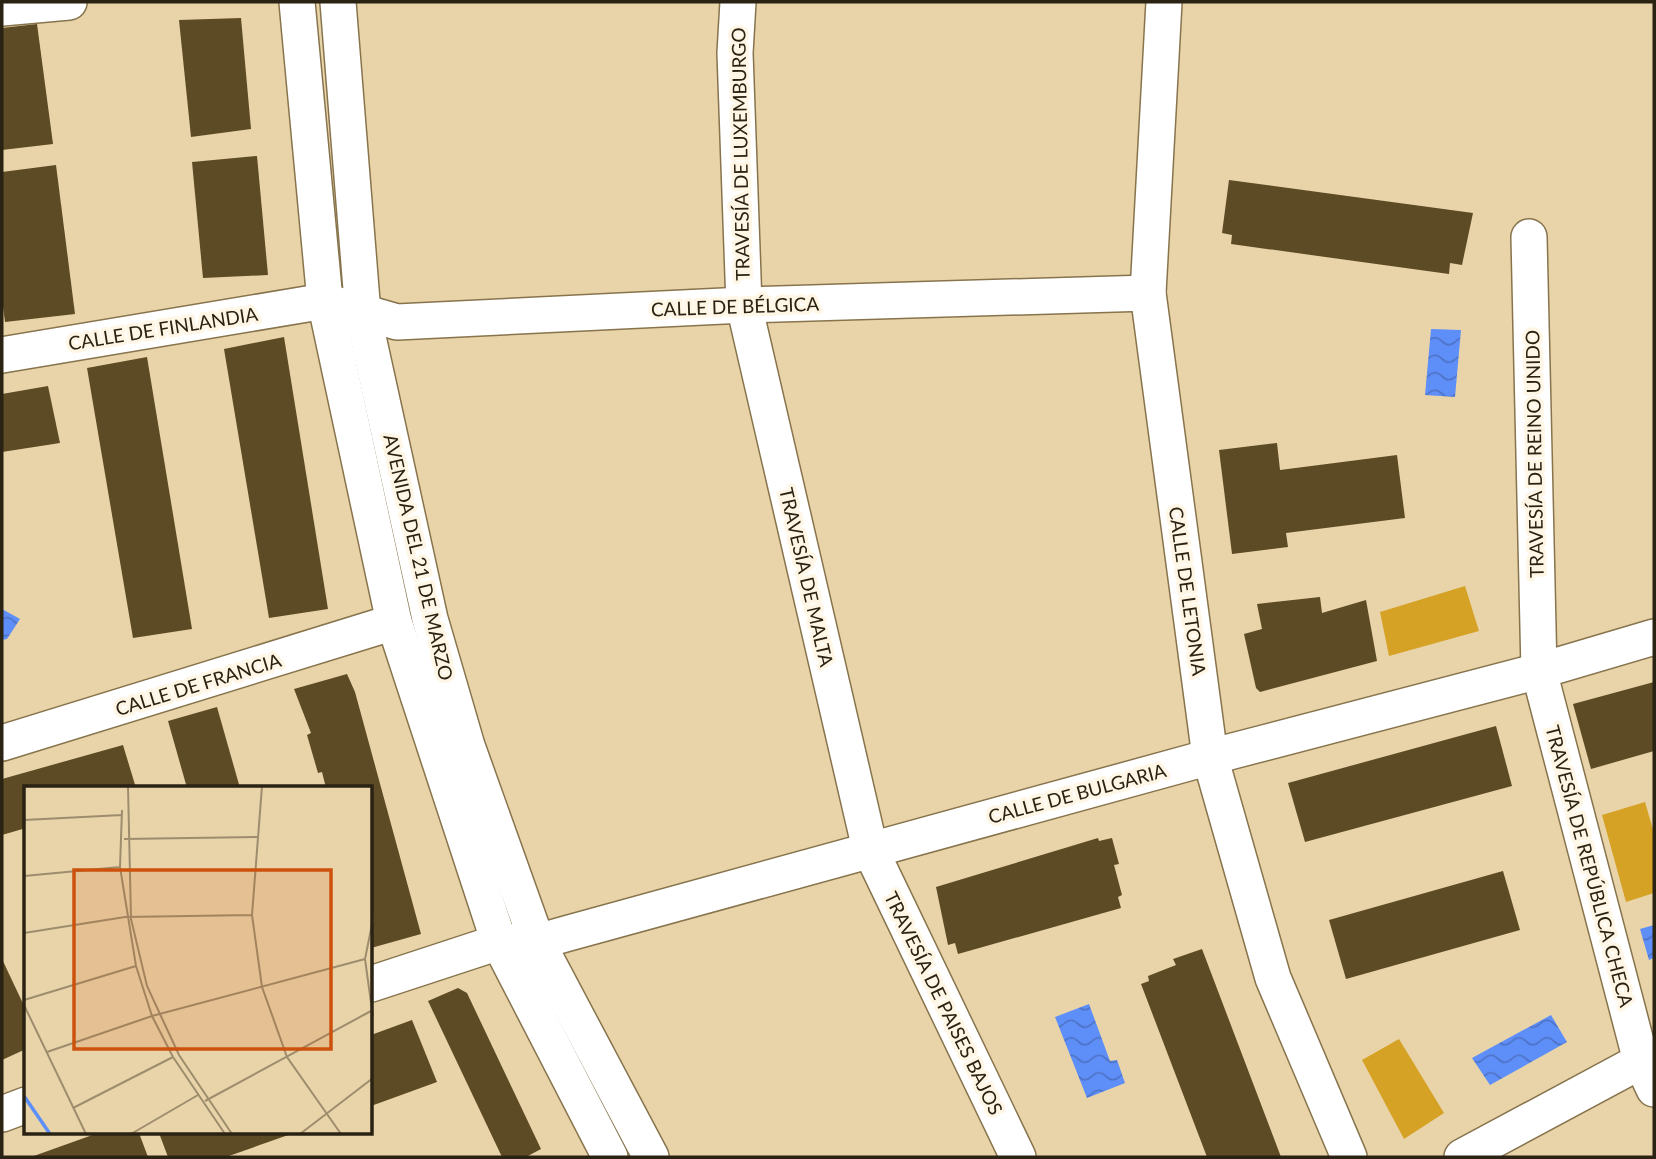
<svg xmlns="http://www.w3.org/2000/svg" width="1656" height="1159" viewBox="0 0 1656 1159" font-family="Lato,sans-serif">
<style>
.garden{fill:#d6a225}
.water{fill:url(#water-waves)}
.building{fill:#5d4b25}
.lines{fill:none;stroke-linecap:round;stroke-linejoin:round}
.street-casing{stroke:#87744d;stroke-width:38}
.street{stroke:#fff;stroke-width:35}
.labels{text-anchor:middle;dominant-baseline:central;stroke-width:7;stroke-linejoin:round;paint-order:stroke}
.street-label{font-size:19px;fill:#2a2212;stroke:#fff6e5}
.inset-river{fill:none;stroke:#5e8ff9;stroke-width:3.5}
.inset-road{fill:none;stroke:#9d8d6d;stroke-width:2}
.view{fill:#cc510d;fill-opacity:0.15;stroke:#cc510d;stroke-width:3.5}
.inset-edge{fill:none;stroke:#2a2212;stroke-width:3.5}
</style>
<defs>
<pattern id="water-waves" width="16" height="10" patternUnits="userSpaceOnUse" patternTransform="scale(1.75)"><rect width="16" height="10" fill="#5e8ff9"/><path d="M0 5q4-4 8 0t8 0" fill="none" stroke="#4e74c8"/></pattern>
</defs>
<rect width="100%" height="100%" fill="#e9d4aa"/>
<g class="garden">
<polygon points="1465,586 1479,631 1389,656 1380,612"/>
<polygon points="1645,802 1654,833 1654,893 1626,902 1602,815"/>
<polygon points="1399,1039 1444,1113 1404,1139 1362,1060"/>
</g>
<g class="water">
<polygon points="1431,329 1461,330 1455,397 1425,395"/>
<polygon points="2,609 20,619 7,639 2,640"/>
<polygon points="1654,925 1654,958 1649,960 1640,929"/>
<polygon points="1089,1004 1110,1061 1117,1060 1125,1083 1087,1098 1055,1017"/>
<polygon points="1551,1015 1567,1042 1490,1085 1472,1058"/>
</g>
<g class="building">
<polygon points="241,18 251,129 191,137 179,20"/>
<polygon points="37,24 53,144 2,150 2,28"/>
<polygon points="257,156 268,275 203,278 192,162"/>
<polygon points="56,165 75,314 5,322 2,299 2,172"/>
<polygon points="1229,180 1473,213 1462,265 1450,263 1449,274 1231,244 1232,235 1222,233"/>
<polygon points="284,337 328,609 269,618 224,349"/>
<polygon points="147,357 192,629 133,638 87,368"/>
<polygon points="48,386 60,443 2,452 2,394"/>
<polygon points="1277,443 1280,470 1397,455 1405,518 1286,533 1288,547 1232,554 1219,450"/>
<polygon points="1320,597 1322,613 1366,600 1377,661 1260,692 1256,688 1244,634 1262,629 1257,604"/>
<polygon points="347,674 355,692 421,934 371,948 371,788 326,788 322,772 318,773 307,735 311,733 294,689"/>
<polygon points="1654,682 1654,751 1591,769 1573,704"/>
<polygon points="217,707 240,788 187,788 168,721"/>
<polygon points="1496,726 1512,786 1305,842 1288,783"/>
<polygon points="123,745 136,788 26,788 26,828 2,835 2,779"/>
<polygon points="1098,838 1099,841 1112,838 1119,864 1114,865 1122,895 1118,897 1121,908 958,954 955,943 948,945 936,887"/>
<polygon points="1503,871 1520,930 1346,979 1329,920"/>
<polygon points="1202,949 1281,1157 1207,1157 1141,984 1149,981 1148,976 1176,965 1173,959"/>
<polygon points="2,959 26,1010 26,1049 2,1060"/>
<polygon points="458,988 467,993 541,1149 526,1157 502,1157 428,1001"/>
<polygon points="412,1020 437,1082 371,1106 371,1035"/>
<polygon points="98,1133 139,1133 148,1157 31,1157"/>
<polygon points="159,1133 294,1133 226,1157 168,1157"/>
</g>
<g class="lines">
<g class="street-casing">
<g id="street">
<polyline points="297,2 325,301 394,622 499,942 610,1157"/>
<polyline points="338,2 363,314 430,619 467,746 537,942 651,1157"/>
<polyline points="738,2 735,53 744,305 870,849 1018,1157"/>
<polyline points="1164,2 1148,293 1210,757 1273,978 1349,1157"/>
<polyline points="2,8 69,2"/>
<polyline points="1529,237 1539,671 1641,1061 1654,1089"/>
<polyline points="2,355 325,301 397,322 744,305 1148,293"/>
<polyline points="2,743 394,622"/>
<polyline points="371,984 499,942 537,942 569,933 1210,757 1539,671 1654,637"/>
<polyline points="2,1114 26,1105"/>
<polyline points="1462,1157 1654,1054"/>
</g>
</g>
<use href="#street" class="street"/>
</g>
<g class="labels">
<g class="street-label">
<text transform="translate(740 154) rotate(-91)">TRAVESÍA DE LUXEMBURGO</text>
<text transform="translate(735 306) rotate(-2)">CALLE DE BÉLGICA</text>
<text transform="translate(163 328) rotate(-9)">CALLE DE FINLANDIA</text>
<text transform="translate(1534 454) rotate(-91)">TRAVESÍA DE REINO UNIDO</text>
<text transform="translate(419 557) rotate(77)">AVENIDA DEL 21 DE MARZO</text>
<text transform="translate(807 577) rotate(77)">TRAVESÍA DE MALTA</text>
<text transform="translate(1188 591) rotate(82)">CALLE DE LETONIA</text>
<text transform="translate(198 684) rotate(-17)">CALLE DE FRANCIA</text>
<text transform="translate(1077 793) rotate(-15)">CALLE DE BULGARIA</text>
<text transform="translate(1590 866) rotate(75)">TRAVESÍA DE REPÚBLICA CHECA</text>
<text transform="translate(944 1003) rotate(64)">TRAVESÍA DE PAISES BAJOS</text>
</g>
</g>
<g transform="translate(24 786)">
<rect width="348" height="348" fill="#e9d4aa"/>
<path class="inset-river" d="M0,310L26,348"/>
<path class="inset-road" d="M104,0L107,133L123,200L155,269L208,348M238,0L228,129L238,201L263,271L317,348M98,24L96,81L112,180L128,230L149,271L201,348M0,34L98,29M100,53L233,51M0,90L96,81M349,133L341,173L349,231M0,147L101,131L228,129M0,214L112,180M0,219L62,348M23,266L128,230L341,173M181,315L347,225M49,322L149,271M107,348L174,309M276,348L349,292"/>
<path class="view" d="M50,84H307V263H50Z"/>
<rect width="348" height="348" class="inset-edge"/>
</g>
<rect width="1656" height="1159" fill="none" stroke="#2a2212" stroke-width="7"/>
</svg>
